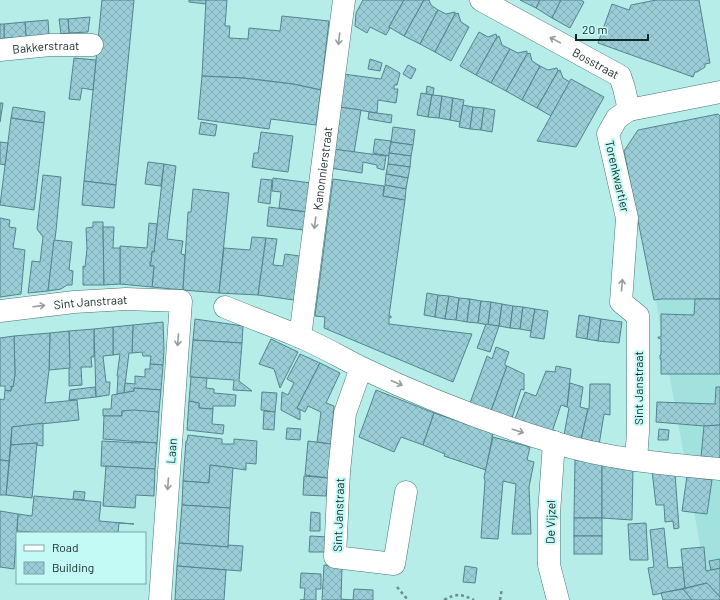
<svg xmlns="http://www.w3.org/2000/svg" width="720" height="600" viewBox="0 0 720 600" font-family="Barlow,sans-serif">
<style>
.built{fill:#a2e2de}
.building{fill:url(#building-cross-hatch);stroke:#53848d}
.lines{fill:none;stroke-linecap:round;stroke-linejoin:round}
.street-casing{stroke:#437672;stroke-width:23}
.path{stroke:#698f8d;stroke-width:2.5;stroke-dasharray:3 3;stroke-linecap:butt}
.street{stroke:#fff;stroke-width:22}
.oneway{stroke:#949e9d}
.labels{text-anchor:middle;dominant-baseline:central;stroke-width:4;stroke-linejoin:round;paint-order:stroke}
.street-label{font-size:12px;fill:#122726;stroke:#c4faf6}
</style>
<defs>
<pattern id="building-cross-hatch" width="8" height="8" patternUnits="userSpaceOnUse"><rect width="8" height="8" fill="#9acdd7"/><path d="M0 0l8 8M0 8l8-8" fill="none" stroke="#84b0b8"/></pattern>
</defs>
<rect width="100%" height="100%" fill="#b7ede9"/>
<polygon class="built" points="720,290 720,600 709,595 655,295"/>
<g class="building">
<polygon points="102,0 134,0 116,185 84,181"/>
<polygon points="189,0 206,0 206,4 189,2"/>
<polygon points="206,0 227,0 225,26 230,26 229,38 248,39 249,28 280,31 282,16 329,21 321,90 293,84 243,78 202,76"/>
<polygon points="363,0 404,0 389,27 390,28 386,35 370,27 367,33 355,26 356,13"/>
<polygon points="404,0 424,0 404,36 389,27"/>
<polygon points="424,0 429,0 431,5 438,10 420,44 404,36"/>
<polygon points="520,0 540,0 536,8"/>
<polygon points="540,0 561,0 552,18 536,8"/>
<polygon points="561,0 581,0 584,2 570,28 552,18"/>
<polygon points="656,0 699,0 710,63 705,64 705,67 697,72 695,72 693,77 598,43 612,4 629,10 631,5"/>
<polygon points="438,10 446,14 455,12 455,14 435,52 420,44"/>
<polygon points="458,13 461,22 469,27 451,61 435,52 455,14"/>
<polygon points="90,17 88,32 69,33 68,19"/>
<polygon points="59,19 68,19 69,33 61,34"/>
<polygon points="48,20 49,35 26,37 25,22"/>
<polygon points="25,22 26,37 4,38 4,24"/>
<polygon points="0,24 4,24 4,38 0,39"/>
<polygon points="479,32 488,37 496,34 497,37 476,75 460,66"/>
<polygon points="499,36 502,45 510,49 491,83 476,75 497,37"/>
<polygon points="510,49 518,53 527,51 527,54 506,91 491,83"/>
<polygon points="530,53 532,61 540,66 522,100 506,91 527,54"/>
<polygon points="74,58 96,60 93,90 82,88 80,100 69,99"/>
<polygon points="370,59 382,63 380,71 368,69"/>
<polygon points="386,65 400,73 397,85 394,85 394,89 398,89 396,103 378,100 377,113 339,107 343,74 381,79"/>
<polygon points="408,65 416,69 411,79 403,74"/>
<polygon points="540,66 548,70 557,68 558,71 537,108 522,100"/>
<polygon points="560,70 563,78 570,82 551,116 537,108 558,71"/>
<polygon points="202,76 243,78 293,84 321,90 316,125 271,119 269,129 198,119"/>
<polygon points="571,79 604,97 576,147 537,141"/>
<polygon points="427,86 434,88 433,95 426,94"/>
<polygon points="421,93 432,95 428,117 417,115"/>
<polygon points="432,95 442,96 439,118 428,117"/>
<polygon points="442,96 453,98 450,120 439,118"/>
<polygon points="453,98 464,100 460,122 450,120"/>
<polygon points="0,103 3,103 0,122"/>
<polygon points="463,105 473,107 470,129 459,127"/>
<polygon points="13,107 45,112 44,123 11,118"/>
<polygon points="339,107 361,110 354,153 333,149"/>
<polygon points="473,107 484,108 481,130 470,129"/>
<polygon points="484,108 495,110 492,132 481,130"/>
<polygon points="369,112 392,115 391,123 368,119"/>
<polygon points="718,114 720,116 720,299 662,299 654,300 624,151 638,130"/>
<polygon points="11,118 44,123 34,210 0,205"/>
<polygon points="201,122 217,125 215,136 199,134"/>
<polygon points="393,127 415,130 413,145 391,142"/>
<polygon points="261,132 293,136 288,172 252,167 254,153 258,153"/>
<polygon points="375,139 391,141 389,156 373,153"/>
<polygon points="0,142 8,143 5,165 0,164"/>
<polygon points="391,142 413,145 411,156 389,153"/>
<polygon points="333,149 386,156 384,170 377,168 377,165 363,162 362,173 330,168"/>
<polygon points="389,153 411,156 410,167 388,164"/>
<polygon points="148,162 164,164 161,186 145,184"/>
<polygon points="164,164 176,166 167,239 183,241 181,254 185,255 183,290 152,287 154,266 150,266 150,262 151,262 152,251 154,252"/>
<polygon points="388,164 410,167 408,178 386,174"/>
<polygon points="386,174 408,178 406,189 385,185"/>
<polygon points="43,175 61,177 56,231 48,291 28,293 32,261 40,262 43,237 37,229"/>
<polygon points="273,178 311,183 307,212 279,208 281,192 272,191"/>
<polygon points="261,179 272,180 270,204 258,202"/>
<polygon points="333,179 384,186 383,196 405,200 389,316 391,316 391,318 389,317 389,324 472,334 453,382 324,328 325,317 315,316"/>
<polygon points="84,181 116,185 114,208 82,205"/>
<polygon points="385,185 406,189 405,200 383,196"/>
<polygon points="193,189 229,193 219,293 183,290 188,212 191,212"/>
<polygon points="269,207 306,212 304,230 267,226"/>
<polygon points="0,218 10,220 9,227 16,228 13,248 25,250 21,294 0,297"/>
<polygon points="93,222 103,222 104,285 83,285 83,266 85,267 87,249 86,228 93,227"/>
<polygon points="149,223 157,224 154,252 152,251 151,262 150,262 150,266 154,266 152,287 120,284 120,246 147,248"/>
<polygon points="103,227 114,227 113,248 120,248 120,284 104,285"/>
<polygon points="252,237 266,238 258,295 219,293 224,248 250,250"/>
<polygon points="266,238 277,239 273,265 283,266 285,254 300,256 294,300 258,295"/>
<polygon points="54,240 72,242 69,270 73,271 72,285 67,285 61,289 48,291"/>
<polygon points="427,293 438,295 435,317 424,315"/>
<polygon points="438,295 449,296 445,319 435,317"/>
<polygon points="449,296 459,298 456,320 445,319"/>
<polygon points="459,298 470,299 467,322 456,320"/>
<polygon points="470,299 481,301 478,323 467,322"/>
<polygon points="695,299 720,299 720,374 661,374 661,359 660,359 660,355 661,355 661,339 658,338 658,337 661,337 661,314 694,315"/>
<polygon points="481,301 491,302 488,325 478,323"/>
<polygon points="491,302 502,304 499,326 488,325"/>
<polygon points="502,304 513,306 510,328 499,326"/>
<polygon points="513,306 523,307 520,329 510,328"/>
<polygon points="523,307 535,309 531,331 520,329"/>
<polygon points="535,309 548,311 544,339 530,337"/>
<polygon points="579,315 590,317 587,339 576,337"/>
<polygon points="590,317 601,319 598,341 587,339"/>
<polygon points="195,319 243,326 242,343 193,340"/>
<polygon points="601,319 622,322 619,343 598,341"/>
<polygon points="163,322 164,349 163,365 150,364 151,356 143,356 142,352 132,353 133,325"/>
<polygon points="486,324 499,326 490,352 477,348"/>
<polygon points="133,325 132,353 129,353 124,393 117,394 118,376 117,376 120,354 113,355 113,327"/>
<polygon points="113,327 113,355 103,356 106,382 110,382 109,395 96,397 94,329"/>
<polygon points="94,329 94,357 91,357 92,367 81,367 82,385 69,386 69,331"/>
<polygon points="69,331 70,368 49,370 50,333"/>
<polygon points="50,333 49,370 45,403 77,400 79,420 12,427 9,461 0,460 0,399 4,400 5,390 11,391 11,386 13,387 15,374 14,336"/>
<polygon points="14,336 15,374 13,387 11,386 11,391 5,390 5,386 0,386 0,338"/>
<polygon points="271,339 298,352 280,388 274,369 259,364"/>
<polygon points="193,340 242,343 239,381 252,391 233,390 234,380 190,377"/>
<polygon points="496,347 509,352 505,363 505,365 507,366 491,411 470,403 487,356 492,359"/>
<polygon points="300,354 320,363 297,408 300,410 300,420 281,410 282,392 288,395 294,383 287,379"/>
<polygon points="320,363 340,373 326,403 334,406 331,444 317,442 321,412 308,406 305,412 297,408"/>
<polygon points="150,364 163,365 161,390 134,388 134,391 124,393 125,383 135,384 135,376 145,377 145,369 150,369"/>
<polygon points="507,366 524,374 524,390 521,389 512,418 491,411"/>
<polygon points="556,366 571,369 567,407 561,405 552,432 515,419 525,392 536,396 546,371 555,372"/>
<polygon points="191,377 207,378 206,388 214,389 214,393 236,395 235,406 213,406 213,409 199,408 199,403 189,401"/>
<polygon points="570,383 583,387 580,407 588,409 581,440 564,435 569,408 567,407"/>
<polygon points="590,384 610,384 610,415 604,414 599,445 581,440 588,409 589,409"/>
<polygon points="95,387 96,397 69,400 70,390"/>
<polygon points="716,387 720,387 720,425 704,426 656,422 657,402 715,404"/>
<polygon points="134,388 161,390 159,412 122,411 122,416 103,416 103,409 111,409 112,395 134,391"/>
<polygon points="376,390 434,413 423,445 401,437 394,452 359,437"/>
<polygon points="262,392 277,393 275,412 261,410"/>
<polygon points="189,401 199,403 199,408 213,409 212,424 224,425 223,434 187,430"/>
<polygon points="133,410 159,412 157,443 103,439 104,416 122,416 122,411"/>
<polygon points="264,411 275,412 274,430 263,429"/>
<polygon points="434,413 493,433 486,470 444,456 445,454 423,445"/>
<polygon points="43,423 43,446 37,445 37,443 11,445 12,427"/>
<polygon points="720,425 720,458 701,457 704,426"/>
<polygon points="287,428 301,429 300,440 286,439"/>
<polygon points="659,429 669,430 668,440 658,440"/>
<polygon points="188,435 222,439 222,444 234,444 234,439 257,441 256,464 246,463 246,470 210,465 209,483 183,481 186,441 187,441"/>
<polygon points="493,437 530,447 527,460 534,462 529,487 531,534 512,534 516,484 503,481 498,539 481,538 485,481 484,477"/>
<polygon points="102,441 139,443 139,442 157,443 155,469 101,466"/>
<polygon points="308,441 331,444 328,478 305,475"/>
<polygon points="37,443 32,498 6,495 11,445"/>
<polygon points="0,460 9,461 6,495 0,495"/>
<polygon points="575,460 602,463 602,518 574,518"/>
<polygon points="602,463 633,467 632,520 602,518"/>
<polygon points="210,465 233,468 230,508 182,505 183,481 209,483"/>
<polygon points="106,466 155,469 154,496 136,495 135,508 103,506"/>
<polygon points="652,471 675,474 679,528 674,529 673,521 665,522 664,505 656,505"/>
<polygon points="304,476 328,478 326,496 303,495"/>
<polygon points="687,476 712,480 707,514 682,511"/>
<polygon points="74,491 85,492 84,500 73,499"/>
<polygon points="34,496 101,502 99,521 134,524 119,523 118,533 45,533 17,531 18,514 32,516"/>
<polygon points="182,505 230,508 228,547 179,543"/>
<polygon points="0,511 18,514 14,569 0,567"/>
<polygon points="311,512 320,513 320,531 310,531"/>
<rect x="574" y="518" width="28" height="18"/>
<polygon points="646,523 648,560 630,560 628,524"/>
<polygon points="664,528 668,568 683,567 685,588 653,595 648,568 654,567 650,530"/>
<polygon points="310,536 328,537 327,552 309,552"/>
<rect x="574" y="536" width="28" height="18"/>
<polygon points="179,543 228,547 228,545 243,546 241,571 177,566"/>
<polygon points="704,547 706,571 720,568 720,597 707,583 685,588 681,549"/>
<polygon points="720,559 720,568 711,570 709,561"/>
<polygon points="324,565 342,567 341,599 353,600 354,589 373,590 373,600 322,600"/>
<polygon points="177,566 226,570 224,600 175,600"/>
<polygon points="465,566 477,568 475,583 463,582"/>
<polygon points="301,573 321,574 321,589 316,589 316,600 300,600 304,600 305,588 300,588"/>
<polygon points="707,583 720,597 720,600 692,600 683,589"/>
<polygon points="683,589 692,600 663,600 661,593"/>
</g>
<g class="lines">
<g class="street-casing">
<g id="street">
<path id="s1" d="M481,0L620,76L624,88L629,110"/>
<path id="s2" d="M0,50L50,45H92"/>
<path d="M225,307C249,317 274,326 298,336C320,345 340,357 360,367C422,397 487,422 553,442C606,459 664,464 720,469"/>
<path id="s3" d="M0,311L74,302L126,299L181,301L160,600"/>
<path id="s4" d="M300,337L344,0"/>
<polyline points="361,368 345,413 339,472 335,557 394,564 406,492"/>
<polyline points="554,442 549,513 549,565 558,600"/>
<polyline points="636,460 638,432 638,316 621,302 627,218 608,134 617,118 629,110 720,92"/>
</g>
</g>
<g class="path">
<polyline points="397,587 408,600"/>
<path d="M444,600C457,593 461,594 474,600"/>
<polyline points="500,600 502,588"/>
</g>
<use href="#street" class="street"/>
</g>
<defs><path id="oneway-shaft" d="M-6 0H5M1.5-3L5.5 0L1.5 3" fill="none" stroke-width="1.6" stroke-linecap="round" stroke-linejoin="round"/></defs>
<g class="oneway">
<use href="#oneway-shaft" transform="translate(339 39) rotate(97)"/>
<use href="#oneway-shaft" transform="translate(555 40) rotate(-152)"/>
<use href="#oneway-shaft" transform="translate(315 223) rotate(98)"/>
<use href="#oneway-shaft" transform="translate(622 285) rotate(-86)"/>
<use href="#oneway-shaft" transform="translate(39 306) rotate(-7)"/>
<use href="#oneway-shaft" transform="translate(178 340) rotate(94)"/>
<use href="#oneway-shaft" transform="translate(397 383) rotate(23)"/>
<use href="#oneway-shaft" transform="translate(518 431) rotate(18)"/>
<use href="#oneway-shaft" transform="translate(168 484) rotate(94)"/>
</g>
<g class="labels">
<g class="street-label">
<text stroke="none"><textPath href="#s2" startOffset="46">Bakkerstraat</textPath></text>
<text stroke="none"><textPath href="#s1" startOffset="131">Bosstraat</textPath></text>
<text stroke="none"><textPath href="#s4" startOffset="170">Kanonnierstraat</textPath></text>
<text transform="translate(618 176) rotate(77)">Torenkwartier</text>
<text stroke="none"><textPath href="#s3" startOffset="91">Sint Janstraat</textPath></text>
<text transform="translate(638 388) rotate(-90)">Sint Janstraat</text>
<text transform="translate(171 451) rotate(-86)">Laan</text>
<text transform="translate(338 515) rotate(-88)">Sint Janstraat</text>
<text transform="translate(550 522) rotate(-89)">De Vijzel</text>
</g>
</g>
<rect x="16" y="532" width="130" height="52" fill="#c4faf6" stroke="#7da6a3"/>
<rect x="24" y="545" width="20" height="6" fill="#ffffff" stroke="#7da6a3"/>
<text x="52" y="552" font-size="12" fill="#122726">Road</text>
<rect x="24" y="562" width="20" height="12" fill="url(#building-cross-hatch)" stroke="#7da6a3"/>
<text x="52" y="572" font-size="12" fill="#122726">Building</text>
<path d="M576 34v6h72v-6" fill="none" stroke="#122726" stroke-width="2"/>
<text x="582" y="34" font-size="12" fill="#122726" stroke="#c4faf6" stroke-width="3" paint-order="stroke">20 m</text>
</svg>
